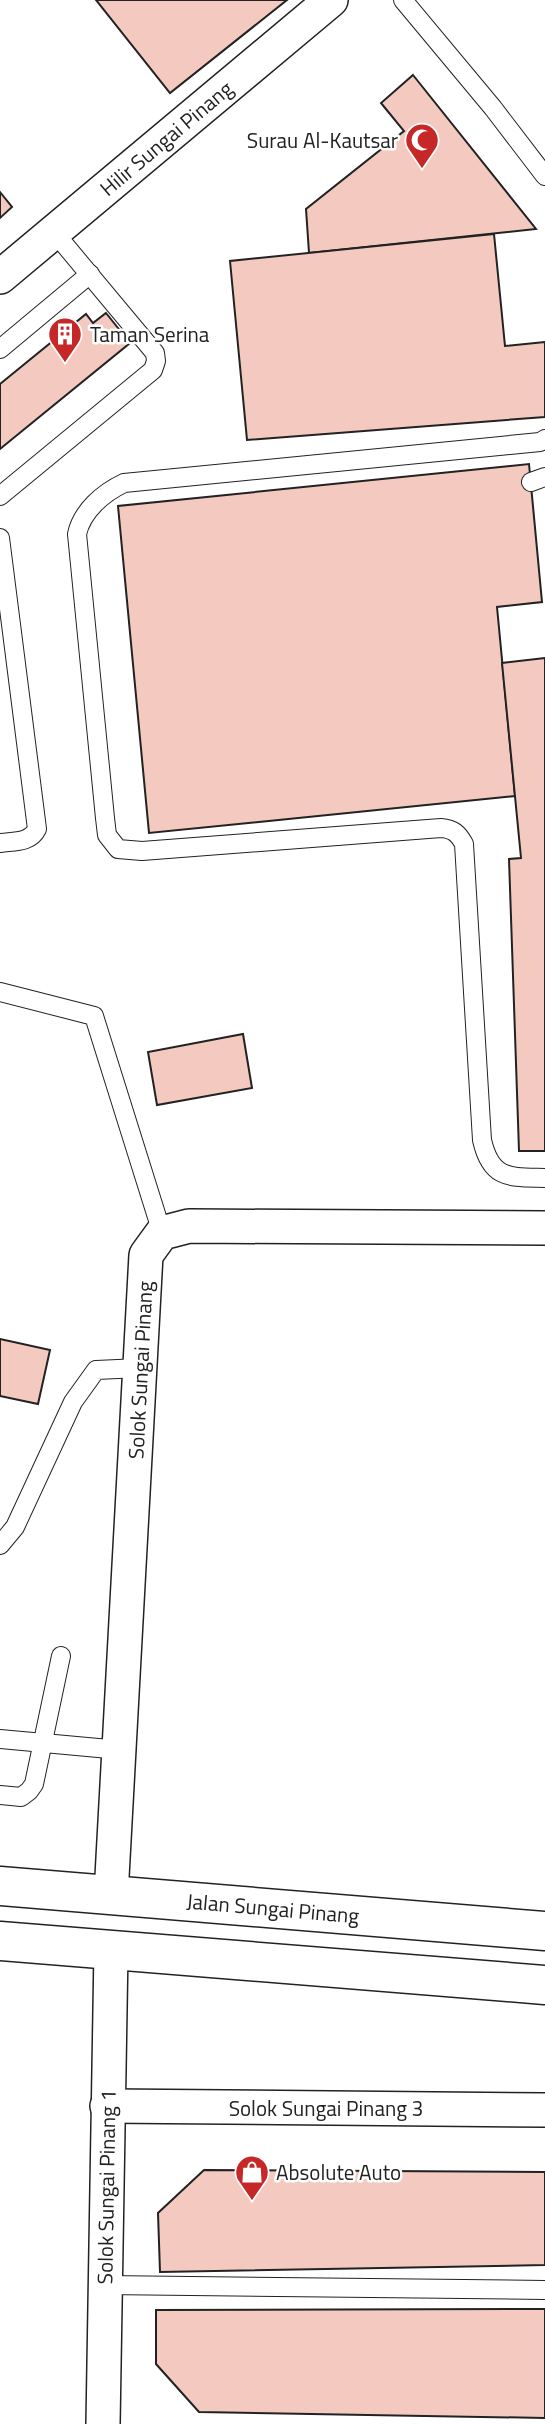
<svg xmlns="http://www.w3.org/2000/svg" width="545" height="2424" viewBox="0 0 545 2424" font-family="'Titillium Web',sans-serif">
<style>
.building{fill:#f3c9c0;stroke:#222;stroke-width:2}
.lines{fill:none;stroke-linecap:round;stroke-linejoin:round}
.lane-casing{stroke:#222;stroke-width:20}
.street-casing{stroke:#222;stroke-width:36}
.secondary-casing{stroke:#222;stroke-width:41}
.lane{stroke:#fff;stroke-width:18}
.street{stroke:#fff;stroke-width:33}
.secondary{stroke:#fff;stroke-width:38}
.labels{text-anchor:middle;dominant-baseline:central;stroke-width:5;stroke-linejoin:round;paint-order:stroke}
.street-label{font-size:21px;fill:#222;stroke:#fff}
.poi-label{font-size:21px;fill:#222;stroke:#fff;text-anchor:start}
</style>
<rect width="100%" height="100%" fill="#fff"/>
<g class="building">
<polygon points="96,0 287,0 170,93"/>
<polygon points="413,75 536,229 309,253 306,209 404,131 381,103"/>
<polygon points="0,192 12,207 0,218"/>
<polygon points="494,234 505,346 545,342 545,417 247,440 230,261"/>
<polygon points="106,313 130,343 0,449 0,384 86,314 93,323"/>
<polygon points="529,464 542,602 497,607 515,796 149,833 118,506"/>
<polygon points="545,658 545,1151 519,1151 509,859 521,858 502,663"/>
<polygon points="243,1034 252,1088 157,1105 148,1052"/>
<polygon points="0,1339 50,1350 38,1404 0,1396"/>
<polygon points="204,2170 545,2172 545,2265 160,2272 158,2213"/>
<polygon points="545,2309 545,2418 199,2412 156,2364 156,2310"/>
</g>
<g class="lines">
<g class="lane-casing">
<g id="lane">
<polyline points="403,0 493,108 545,176"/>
<polyline points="0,349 90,274"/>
<path d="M545,439L540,442L124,483C103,493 82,511 77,534L105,818L107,835L118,849L142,851L441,828C453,829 458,833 464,844L482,1140C491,1180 510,1177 545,1178"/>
<polyline points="531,482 545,477"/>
<polyline points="0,496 153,370 156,361 155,353 54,232"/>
<path d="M0,538L37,829C30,843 14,841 0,843"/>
<polyline points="0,992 94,1016 162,1233"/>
<polyline points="0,1545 15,1527 73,1402 96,1370 140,1368"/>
<polyline points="0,1739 120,1750"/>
<polyline points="0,1795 21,1797 29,1791 34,1784 61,1656"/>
<polyline points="104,2285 545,2290"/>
</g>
</g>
<g class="street-casing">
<g id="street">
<polyline points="0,277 331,0"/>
<polyline points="111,1895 146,1255 162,1233 189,1226 545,1228"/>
<polyline points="107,2106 545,2110"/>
<polyline points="103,2424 111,1950"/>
</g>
</g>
<g class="secondary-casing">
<g id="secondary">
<polyline points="0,1886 545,1931"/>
<polyline points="0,1941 545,1985"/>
</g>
</g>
<use href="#lane" class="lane"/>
<use href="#street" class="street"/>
<use href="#secondary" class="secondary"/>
</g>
<defs>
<g id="mosque-pin" transform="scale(1.75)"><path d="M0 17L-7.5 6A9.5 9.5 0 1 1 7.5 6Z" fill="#c62828" stroke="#fff"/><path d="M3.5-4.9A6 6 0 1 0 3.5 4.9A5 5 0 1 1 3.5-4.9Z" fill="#fff"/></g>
<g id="building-pin" transform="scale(1.75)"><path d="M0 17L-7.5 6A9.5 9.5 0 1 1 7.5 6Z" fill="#c62828" stroke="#fff"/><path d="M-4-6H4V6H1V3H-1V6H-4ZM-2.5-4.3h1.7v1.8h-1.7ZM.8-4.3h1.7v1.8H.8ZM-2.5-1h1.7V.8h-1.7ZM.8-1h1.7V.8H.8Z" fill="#fff"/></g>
<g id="shop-pin" transform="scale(1.75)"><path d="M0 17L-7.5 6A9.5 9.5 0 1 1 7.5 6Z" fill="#c62828" stroke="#fff"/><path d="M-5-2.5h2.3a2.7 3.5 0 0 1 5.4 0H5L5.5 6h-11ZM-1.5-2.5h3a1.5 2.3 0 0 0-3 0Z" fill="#fff"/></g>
</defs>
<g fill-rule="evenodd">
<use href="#mosque-pin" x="422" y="140"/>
<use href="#building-pin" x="65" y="334"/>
<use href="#shop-pin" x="252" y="2172"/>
</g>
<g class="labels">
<g class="street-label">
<text transform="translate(166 138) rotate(-40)">Hilir Sungai Pinang</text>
<text transform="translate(140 1370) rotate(-87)">Solok Sungai Pinang</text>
<text transform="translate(273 1908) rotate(5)">Jalan Sungai Pinang</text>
<text x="326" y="2108">Solok Sungai Pinang 3</text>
<text transform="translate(106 2187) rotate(-89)">Solok Sungai Pinang 1</text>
</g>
<g class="poi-label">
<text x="398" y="140" text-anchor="end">Surau Al-Kautsar</text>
<text x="90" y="334">Taman Serina</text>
<text x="276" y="2172">Absolute Auto</text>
</g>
</g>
</svg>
